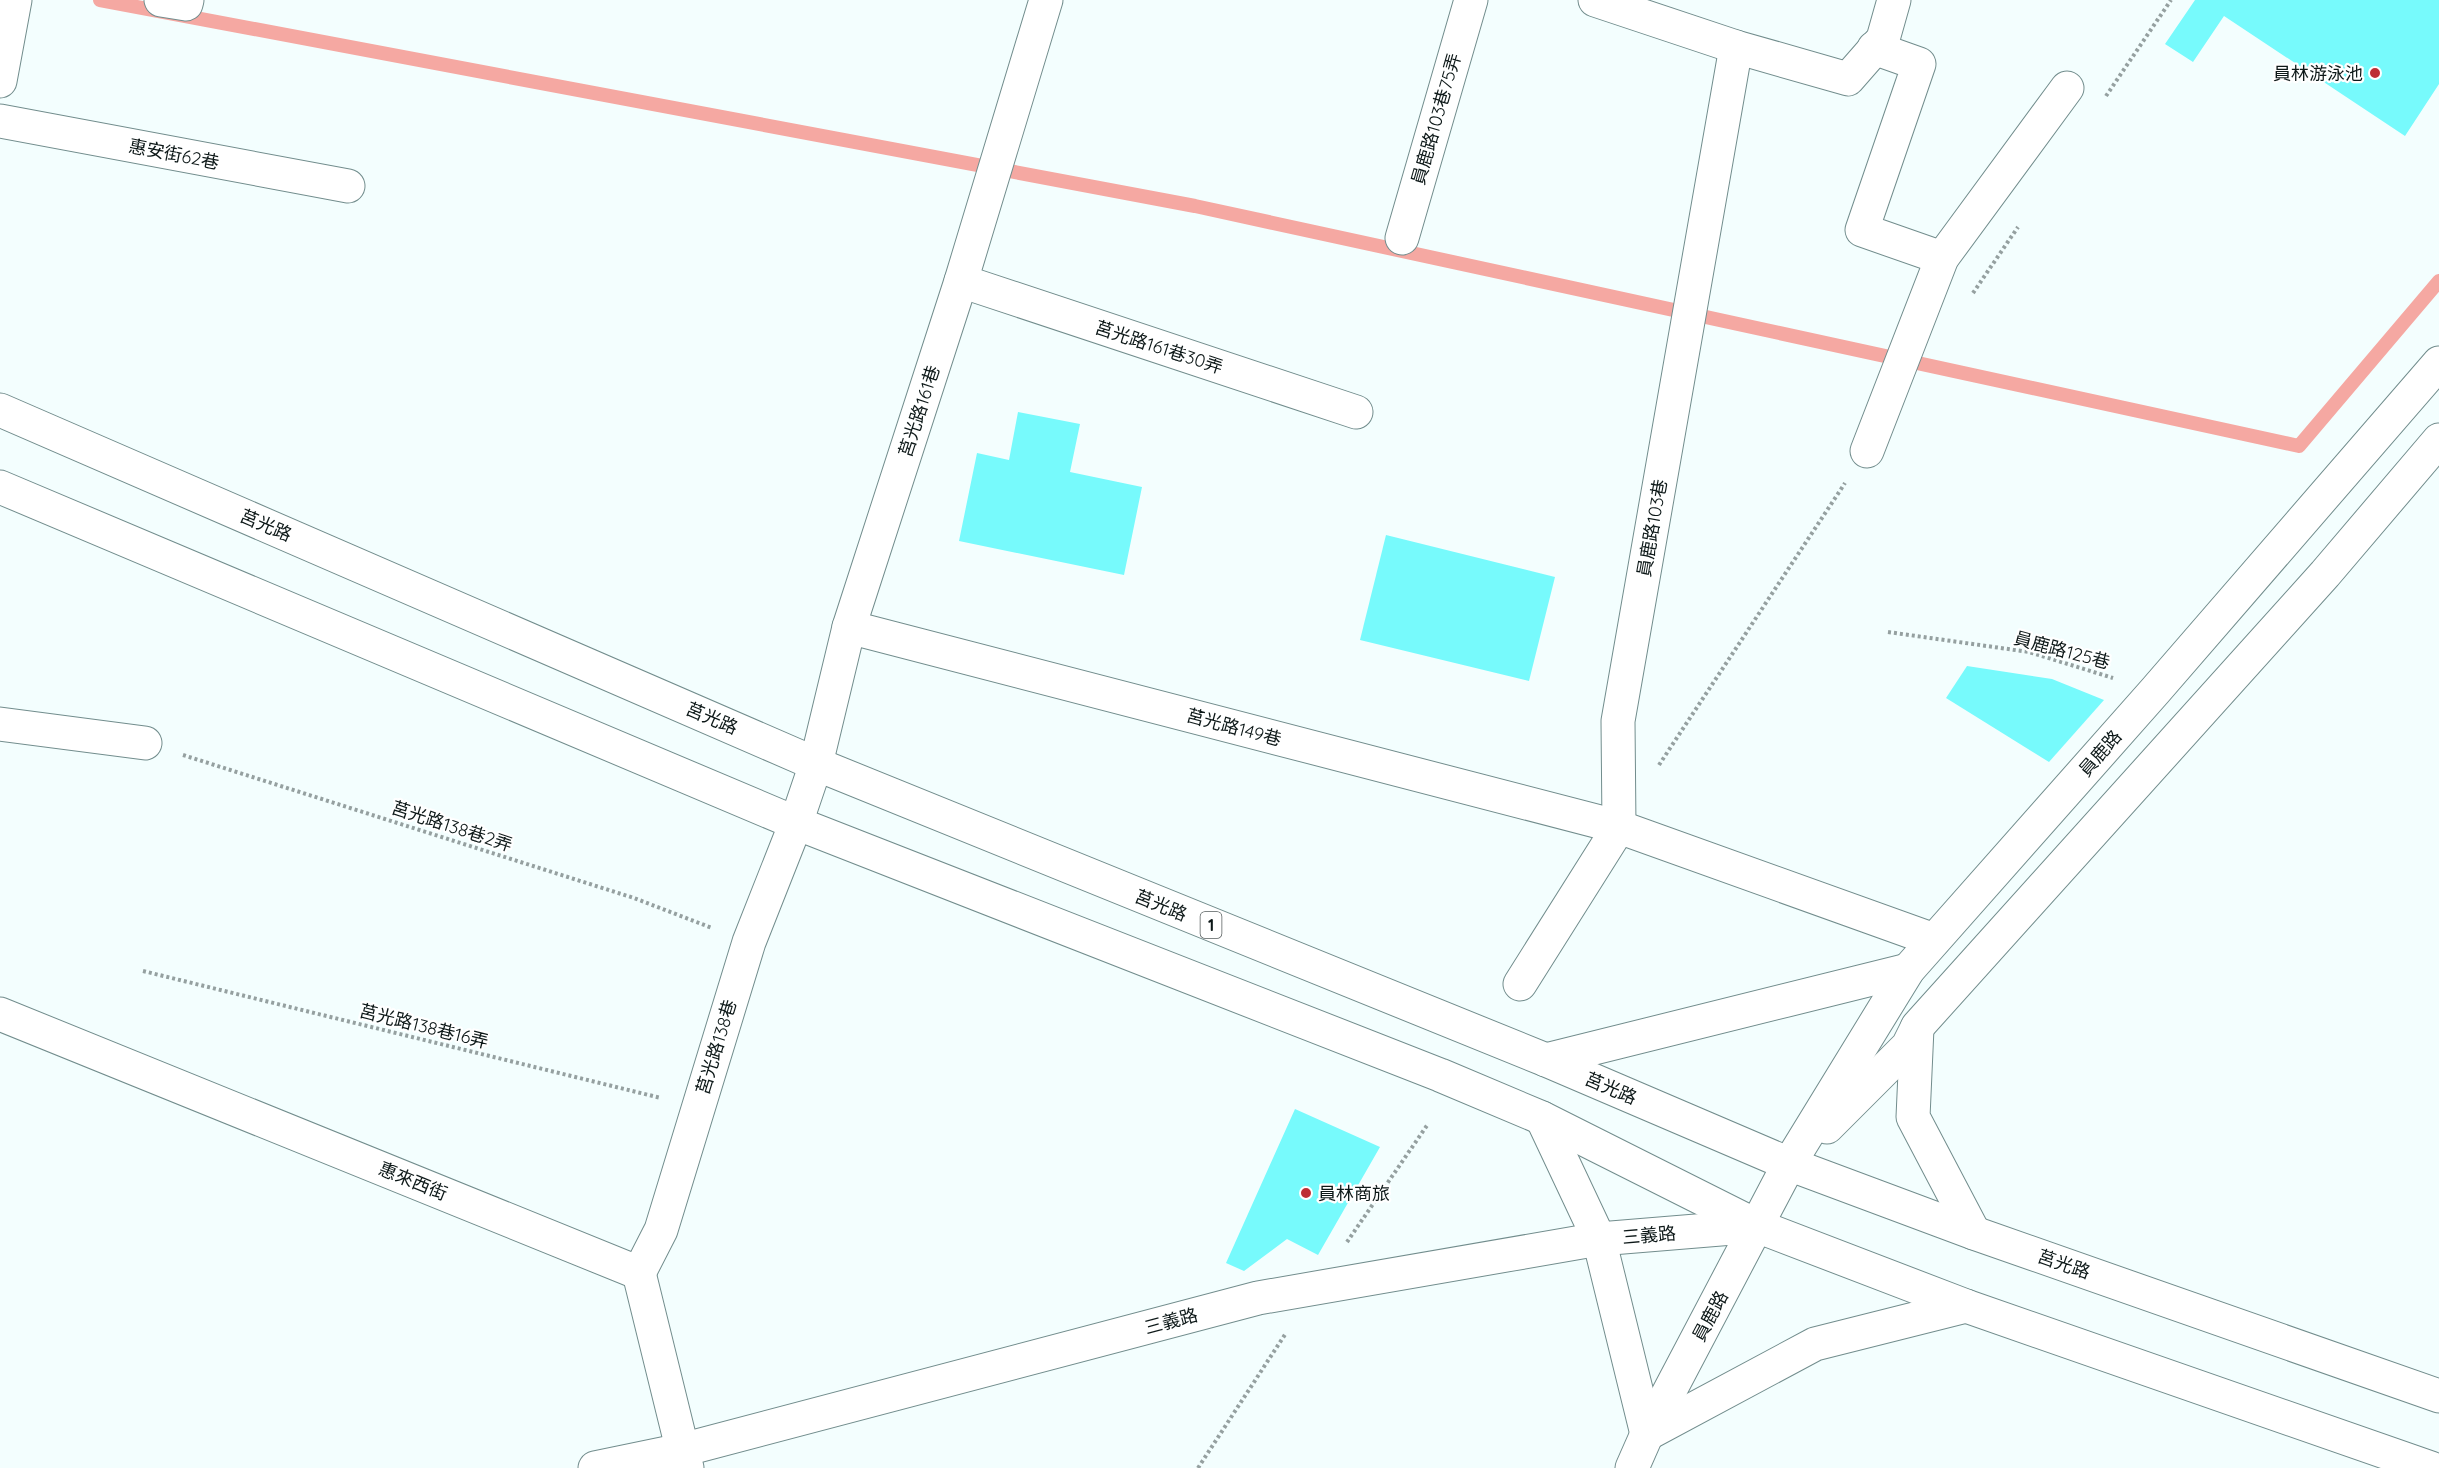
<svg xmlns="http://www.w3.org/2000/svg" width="2439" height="1468" viewBox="0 0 2439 1468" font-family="Quicksand,'Noto Sans TC',sans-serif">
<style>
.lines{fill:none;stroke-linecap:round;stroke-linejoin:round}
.stream{stroke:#f5a8a2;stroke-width:14}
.building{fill:#77fafc}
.minor-casing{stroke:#728d8d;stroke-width:35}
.major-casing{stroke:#728d8d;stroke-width:35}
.path{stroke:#95a0a0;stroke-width:4;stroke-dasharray:3 3;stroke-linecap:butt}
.minor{stroke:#fff;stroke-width:33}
.major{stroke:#fff;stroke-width:33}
.poi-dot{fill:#be2e34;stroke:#fff;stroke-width:2}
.labels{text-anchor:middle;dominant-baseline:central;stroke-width:4.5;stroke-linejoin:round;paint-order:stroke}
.shield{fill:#fff;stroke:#565d5d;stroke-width:1.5}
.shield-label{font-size:16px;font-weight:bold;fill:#0d1818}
.poi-label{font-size:18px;fill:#0d1818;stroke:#fff;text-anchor:end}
.street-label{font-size:18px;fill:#0d1818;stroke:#fff}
</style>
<rect width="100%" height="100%" fill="#f3fefe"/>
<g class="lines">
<polyline class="stream" points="100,0 1195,206 2299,446 2439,281"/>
</g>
<g class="building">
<polygon points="2195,0 2439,0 2439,84 2405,136 2224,16 2193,62 2165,44"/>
<polygon points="1018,412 1080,424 1070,472 1142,487 1124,575 959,541 977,453 1009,460"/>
<polygon points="1386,535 1555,577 1529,681 1360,640"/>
<polygon points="1967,666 2052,679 2104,700 2049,762 1946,698"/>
<polygon points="1295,1109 1380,1147 1318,1255 1287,1239 1244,1271 1226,1263"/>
</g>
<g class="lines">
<g class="minor-casing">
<g id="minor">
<polyline points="161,0 186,4 187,0"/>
<polyline points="1595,0 1736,47 1848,79 1883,39 1894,0"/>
<polyline points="1874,48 1919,64 1862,230 1942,258"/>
<polyline points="0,81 15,0"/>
<polyline points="0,121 348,186"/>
<polyline points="1402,238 1471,0"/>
<polyline points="961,281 1356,412"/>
<polyline points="1867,451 1942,258 2067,88"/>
<polyline points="849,627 1619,827 1934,940"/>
<polyline points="0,724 145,743"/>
<polyline points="1619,827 1618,721 1736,47"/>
<polyline points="1520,984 1619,827"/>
<polyline points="0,1014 639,1273"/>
<polyline points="1917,1028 1913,1117 1974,1233"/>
<polyline points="1542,1118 1599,1239 1647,1434"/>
<polyline points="1827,1127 1908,1046 1918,1026 2325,574 2439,440"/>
<polyline points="639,1273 661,1230 749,942 796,823 816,764 849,627 961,281 1046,0"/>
<polyline points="639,1273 687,1468"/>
<polyline points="595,1468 682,1450 1258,1298 1599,1239 1757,1226"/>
<polyline points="1632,1468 1647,1434 1789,1164 1908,970 2155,691 2439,363"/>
</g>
</g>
<g class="major-casing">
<g id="major">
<polyline points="0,410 816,764 1546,1060 1789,1164 1974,1233 2439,1396"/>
<polyline points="0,487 796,823 1440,1075 1542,1118 1757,1226 1966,1306 2431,1468"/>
<polyline points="1546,1060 1908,970"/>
<polyline points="1647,1434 1815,1344 1966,1306"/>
</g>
</g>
<g class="path">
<polyline points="2106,96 2171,0"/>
<polyline points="1973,293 2018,227"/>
<polyline points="1888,632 2029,652 2113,678"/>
<polyline points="183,755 634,898 712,928"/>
<polyline points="1659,765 1845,483"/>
<polyline points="143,971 661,1098"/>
<polyline points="1347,1242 1428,1124"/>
<polyline points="1198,1468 1286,1333"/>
</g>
<use href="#minor" class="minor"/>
<use href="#major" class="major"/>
</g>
<g class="poi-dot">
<circle cx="2375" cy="73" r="6"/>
<circle cx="1306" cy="1193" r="6"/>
</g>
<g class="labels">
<rect class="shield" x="1200.5" y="912" width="21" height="26" rx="4.5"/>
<g class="shield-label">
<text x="1211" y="925">1</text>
</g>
<g class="poi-label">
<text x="2363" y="73">員林游泳池</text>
<text x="1318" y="1193" text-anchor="start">員林商旅</text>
</g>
<g class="street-label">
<text transform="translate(1436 119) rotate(-74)">員鹿路103巷75弄</text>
<text transform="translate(174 154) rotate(11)">惠安街62巷</text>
<text transform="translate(1159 347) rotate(18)">莒光路161巷30弄</text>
<text transform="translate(919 411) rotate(-72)">莒光路161巷</text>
<text transform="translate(266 525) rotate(23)">莒光路</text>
<text transform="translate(1652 528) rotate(-80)">員鹿路103巷</text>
<text transform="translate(2062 650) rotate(15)">員鹿路125巷</text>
<text transform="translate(712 718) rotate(23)">莒光路</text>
<text transform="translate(1234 727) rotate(15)">莒光路149巷</text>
<text transform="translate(2100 753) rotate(-49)">員鹿路</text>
<text transform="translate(452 826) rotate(18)">莒光路138巷2弄</text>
<text transform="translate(1161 905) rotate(22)">莒光路</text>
<text transform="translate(424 1026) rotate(14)">莒光路138巷16弄</text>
<text transform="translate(716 1047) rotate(-73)">莒光路138巷</text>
<text transform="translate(1611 1088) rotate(23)">莒光路</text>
<text transform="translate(413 1181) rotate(22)">惠來西街</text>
<text transform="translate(1649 1235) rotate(-5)">三義路</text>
<text transform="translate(2064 1264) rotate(19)">莒光路</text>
<text transform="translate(1710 1316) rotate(-62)">員鹿路</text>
<text transform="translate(1171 1321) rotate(-15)">三義路</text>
</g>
</g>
</svg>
